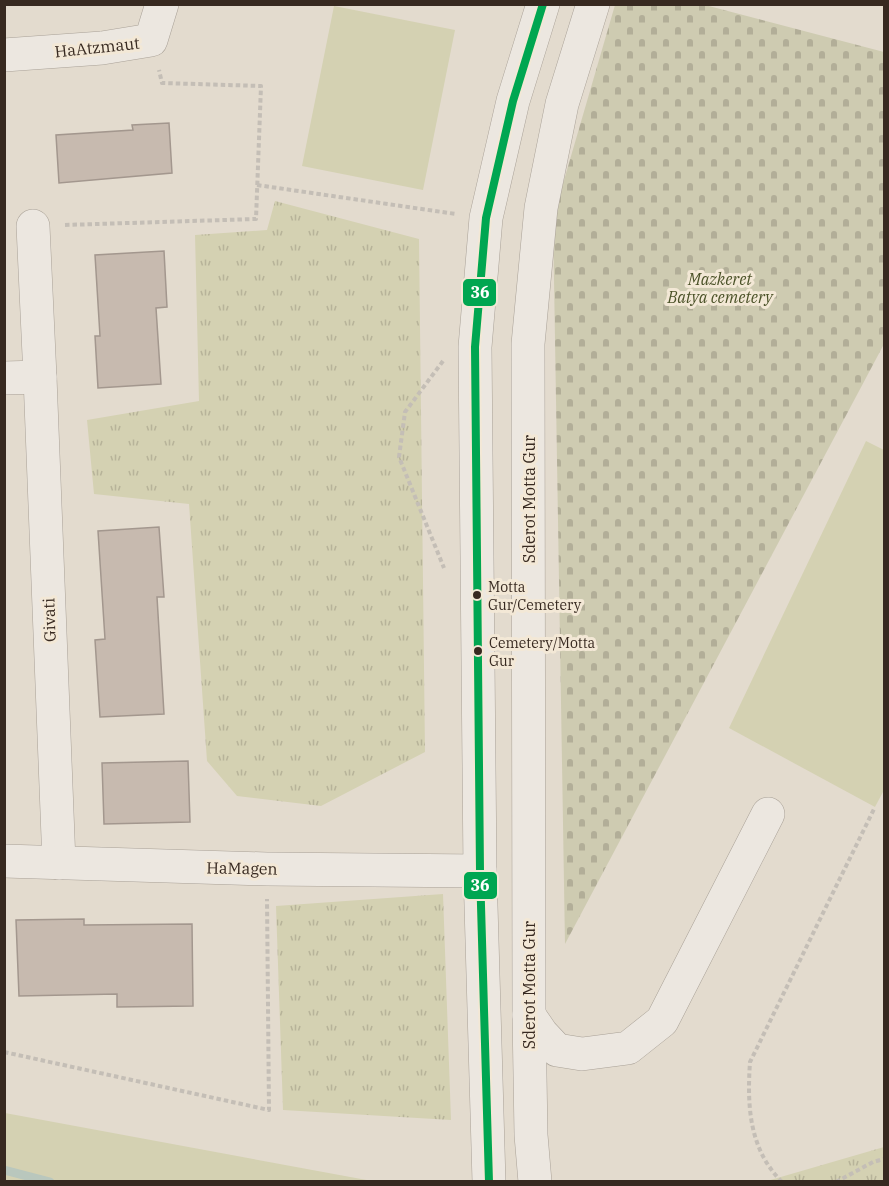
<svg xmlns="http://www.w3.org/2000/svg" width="889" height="1186" viewBox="0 0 889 1186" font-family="'IBM Plex Serif',serif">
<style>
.grass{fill:#d4d1b2}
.cemetery{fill:url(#cemetery-stones)}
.park{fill:url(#park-tufts)}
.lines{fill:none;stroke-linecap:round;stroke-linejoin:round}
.stream{stroke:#b9c7bd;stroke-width:9}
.building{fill:#c7baaf;stroke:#a3978e;stroke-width:1.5}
.minor-casing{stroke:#a9a197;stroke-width:34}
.path{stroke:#c4beb6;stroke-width:4;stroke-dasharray:4.5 3;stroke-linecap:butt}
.minor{stroke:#ece7e0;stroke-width:33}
.bus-1-casing{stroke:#f3e8d6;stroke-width:12}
.bus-1{stroke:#00a651;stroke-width:8}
.bus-dot{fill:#372920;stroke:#f3e8d6;stroke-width:2}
.labels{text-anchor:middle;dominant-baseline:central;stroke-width:6;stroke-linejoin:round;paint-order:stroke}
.bus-label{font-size:14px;fill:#372920;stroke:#f3e8d6;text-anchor:start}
.street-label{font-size:16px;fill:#372920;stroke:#f3e8d6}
.park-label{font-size:16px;font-style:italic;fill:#4b5228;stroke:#f3e8d6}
.line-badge{stroke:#f3e8d6;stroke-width:2}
.badge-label{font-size:16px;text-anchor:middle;font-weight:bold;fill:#fff}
</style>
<defs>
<pattern id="cemetery-stones" width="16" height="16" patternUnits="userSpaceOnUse" patternTransform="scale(1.5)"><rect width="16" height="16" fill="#cecbb1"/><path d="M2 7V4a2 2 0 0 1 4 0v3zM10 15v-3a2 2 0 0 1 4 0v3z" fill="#b2ae98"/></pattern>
<pattern id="park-tufts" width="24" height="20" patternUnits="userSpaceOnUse" patternTransform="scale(1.5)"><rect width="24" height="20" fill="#d4d1b2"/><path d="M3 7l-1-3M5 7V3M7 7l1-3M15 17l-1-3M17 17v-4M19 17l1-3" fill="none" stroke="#b7b399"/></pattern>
</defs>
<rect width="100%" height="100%" fill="#e3dbce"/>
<g class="grass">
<polygon points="334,6 455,30 423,190 302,166"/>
<polygon points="866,441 884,450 884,790 875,807 729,728"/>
<polygon points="5,1113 372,1181 5,1181"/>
</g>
<polygon class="cemetery" points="615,5 705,5 884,52 884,344 565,944 553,218"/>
<g class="park">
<polygon points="275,201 419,239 425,752 321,806 237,796 207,761 189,504 94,494 87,420 199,401 195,235 267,230"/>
<polygon points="443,894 451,1120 283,1110 276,906"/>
<polygon points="884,1147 884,1181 767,1181"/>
</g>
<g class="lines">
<polyline class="stream" points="4,1170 50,1182"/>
</g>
<g class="building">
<polygon points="169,123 172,173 59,183 56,135 133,130 132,125"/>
<polygon points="164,251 167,307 156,308 161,384 98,388 95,336 100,336 95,255"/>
<polygon points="159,527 164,597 157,597 164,714 100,717 95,640 105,639 98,531"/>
<polygon points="188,761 190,822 104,824 102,763"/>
<polygon points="84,919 84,925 192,924 193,1006 117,1007 117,994 19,996 16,920"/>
</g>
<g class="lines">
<g class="minor-casing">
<g id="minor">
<polyline points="4,55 102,48 151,40 162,4"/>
<polyline points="33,226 40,377"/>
<polyline points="4,378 40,377 59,863"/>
<polyline points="4,861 267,869 480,871"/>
<polyline points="529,1015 542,1034 557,1050 582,1054 628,1048 662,1021 768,814"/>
<polyline points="489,1182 480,871 475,347 486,218 513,101 543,4"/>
<polyline points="535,1182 531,1135 529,1015 528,344 541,208 562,104 593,4"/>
</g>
</g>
<g class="path">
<polyline points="257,185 456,214"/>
<polyline points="65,225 256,219 261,86 162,83 159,70"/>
<polyline points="443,361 405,412 399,457 444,568"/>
<polyline points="4,1052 269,1110 267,899"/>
<path d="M782,1182C749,1149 747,1106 750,1062L875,807"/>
<polyline points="836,1182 873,1162 884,1159"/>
</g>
<use href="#minor" class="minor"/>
<g class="bus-1-casing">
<polyline id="bus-1" points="489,1182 480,871 475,347 486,218 513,101 543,4"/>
</g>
<use href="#bus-1" class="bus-1"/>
</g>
<g class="bus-dot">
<circle cx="477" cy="595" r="5"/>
<circle cx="478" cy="651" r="5"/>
</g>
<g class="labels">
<g class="bus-label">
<text x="488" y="587">Motta<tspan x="488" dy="18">Gur/Cemetery</tspan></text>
<text x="489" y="643">Cemetery/Motta<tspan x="489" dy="18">Gur</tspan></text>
</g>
<g class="street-label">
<text transform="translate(97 47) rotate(-6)">HaAtzmaut</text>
<text transform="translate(529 499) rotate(-90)">Sderot Motta Gur</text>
<text transform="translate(49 620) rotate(-92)">Givati</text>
<text transform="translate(242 868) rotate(1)">HaMagen</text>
<text transform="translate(529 985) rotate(-90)">Sderot Motta Gur</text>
</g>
<g class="park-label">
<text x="720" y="279">Mazkeret<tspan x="720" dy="18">Batya cemetery</tspan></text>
</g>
</g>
<g class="line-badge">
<rect x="462" y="278" width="35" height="29" rx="6" fill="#00a651"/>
<rect x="463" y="871" width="35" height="29" rx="6" fill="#00a651"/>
</g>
<g class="badge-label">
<text x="480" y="298">36</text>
<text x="480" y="891">36</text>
</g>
<rect width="889" height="1186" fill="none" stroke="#372920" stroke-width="12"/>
</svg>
